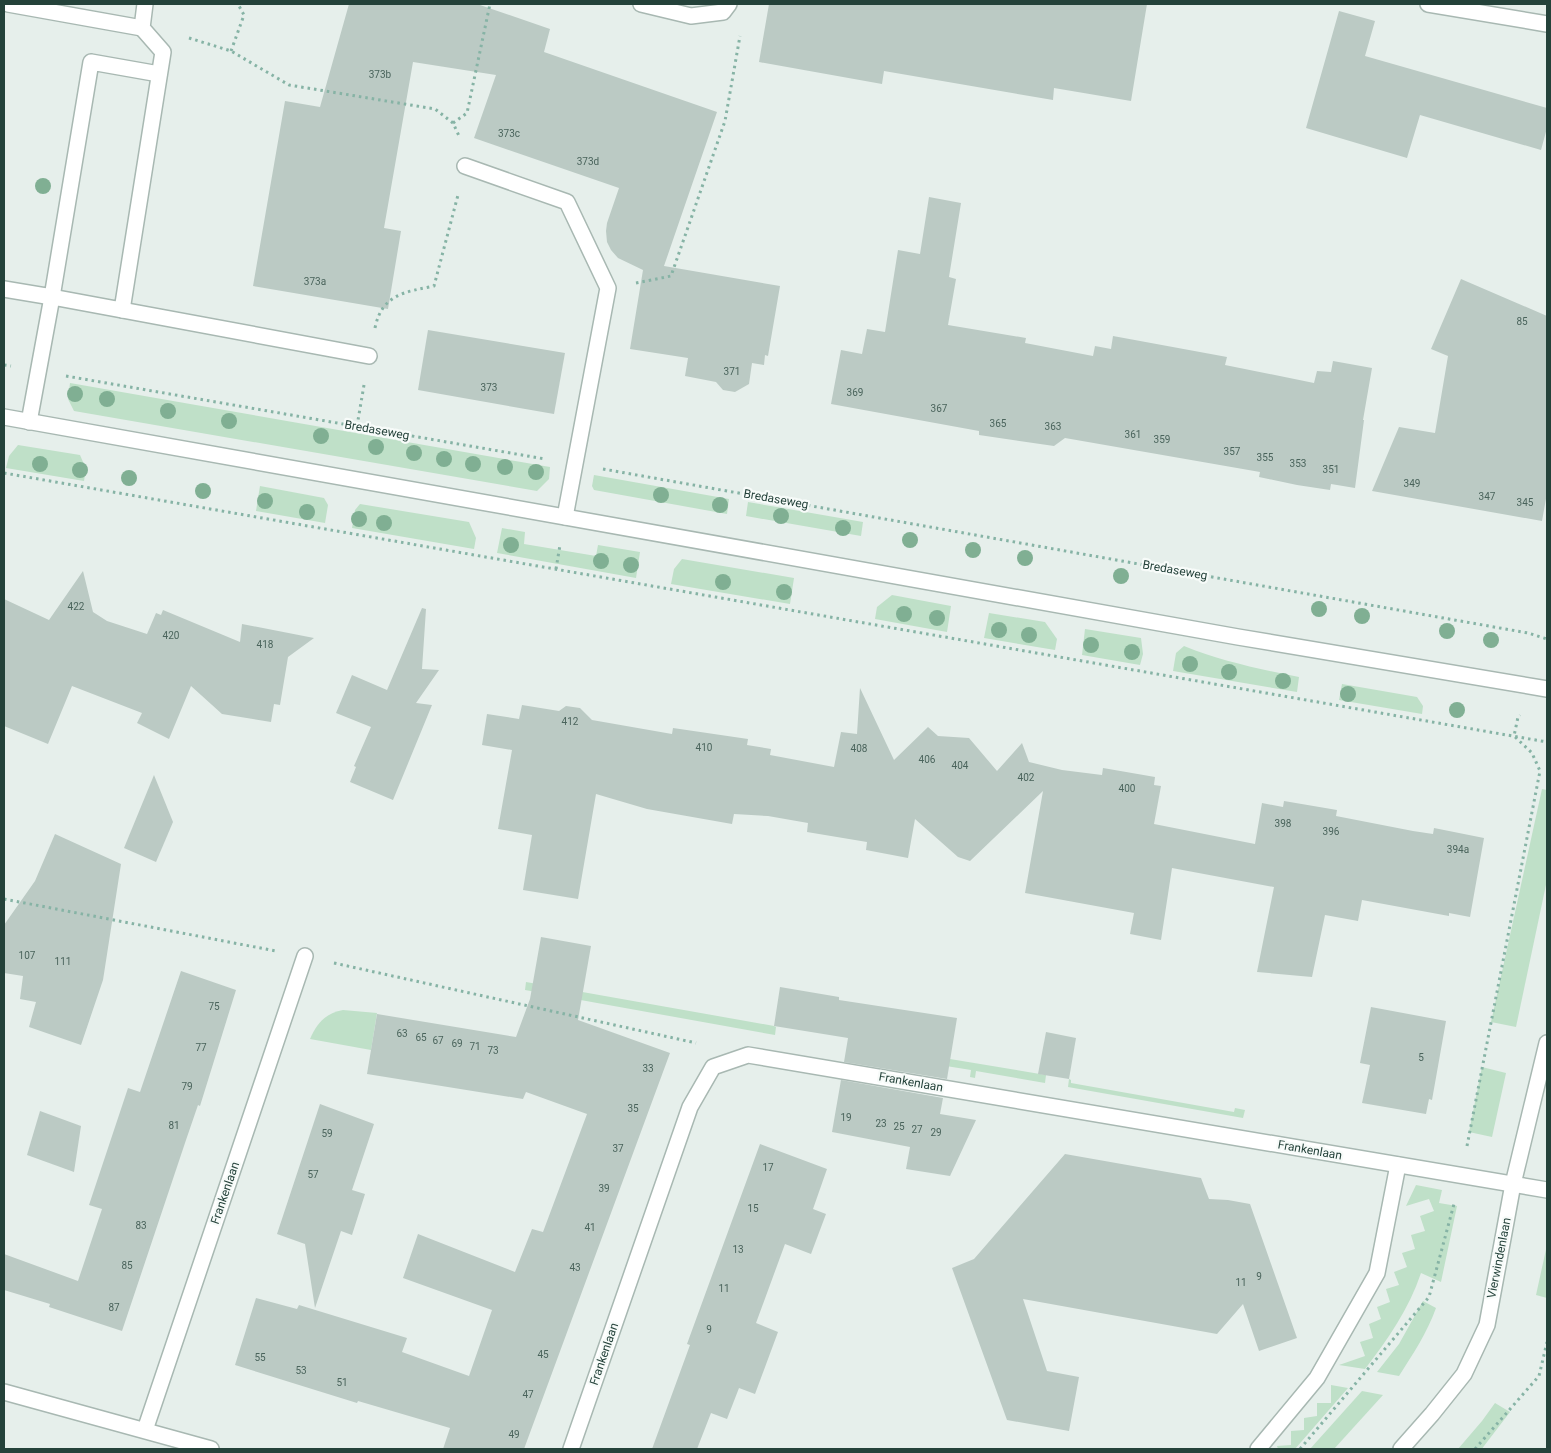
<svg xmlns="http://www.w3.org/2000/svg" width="1551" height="1453" viewBox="0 0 1551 1453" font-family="Roboto,sans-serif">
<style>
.green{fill:#bfe0c8}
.building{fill:#bbcac4}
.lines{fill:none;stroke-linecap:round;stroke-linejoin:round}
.service-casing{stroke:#a8b8b2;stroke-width:18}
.minor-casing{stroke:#a8b8b2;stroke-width:18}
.tertiary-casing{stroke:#a8b8b2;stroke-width:18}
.path{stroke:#86b3a5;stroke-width:3;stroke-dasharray:2.5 4;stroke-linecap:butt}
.service{stroke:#fff;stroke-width:15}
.minor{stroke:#fff;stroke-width:15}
.tertiary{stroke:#fff;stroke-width:15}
.tree{fill:#80af93}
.labels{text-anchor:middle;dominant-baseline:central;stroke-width:4.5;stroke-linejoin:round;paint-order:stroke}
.number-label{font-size:10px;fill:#4a645c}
.street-label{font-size:12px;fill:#24423a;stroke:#f7fbf9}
</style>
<rect width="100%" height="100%" fill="#e6efeb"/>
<g class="green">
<polygon points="70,383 550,467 549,479 537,491 74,411 68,399"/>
<polygon points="18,445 80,455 86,469 84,481 6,468 9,456"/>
<polygon points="594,475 729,499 727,514 594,490 592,486"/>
<polygon points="260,486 324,498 328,505 325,523 256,511"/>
<polygon points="748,502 863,522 861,536 746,516"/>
<polygon points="360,504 469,522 476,538 474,549 352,528 355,510"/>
<polygon points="502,528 525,532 524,544 596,556 598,545 640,552 636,578 497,553"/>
<polygon points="682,559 794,578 790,604 671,584 674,569"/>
<polygon points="892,595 951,606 947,632 875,619 877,607"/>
<polygon points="989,613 1045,622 1057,639 1055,650 984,638"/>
<polygon points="1085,629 1141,638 1143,654 1140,665 1082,655"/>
<path d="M1184,646C1221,661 1259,669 1299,677L1297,692L1173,671L1176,653Z"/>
<polygon points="1342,684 1417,697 1423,706 1422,714 1339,700"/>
<polygon points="1542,789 1547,790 1547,880 1516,1027 1491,1022"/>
<polygon points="526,982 774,1026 776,1027 775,1035 525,990"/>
<path d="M343,1010L377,1013L371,1050L310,1039C317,1023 326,1013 343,1010Z"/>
<polygon points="950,1059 1046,1075 1045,1083 976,1071 975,1078 970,1077 971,1070 946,1066"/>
<polygon points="1482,1067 1506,1073 1492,1137 1469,1132"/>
<polygon points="1069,1079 1071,1080 1071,1083 1234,1112 1235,1108 1245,1110 1243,1118 1068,1087"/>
<path d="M1416,1185L1442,1190L1439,1203L1457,1206L1441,1282L1421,1273C1409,1309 1388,1339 1365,1369L1339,1365L1365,1356L1360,1342L1373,1338L1369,1324L1381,1319L1377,1307L1390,1302L1386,1289L1399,1285L1394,1272L1407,1267L1402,1253L1415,1249L1411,1235L1425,1231L1420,1216L1434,1211L1429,1199L1406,1206Z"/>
<polygon points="1547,1245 1547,1298 1536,1295"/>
<path d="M1423,1301L1436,1308C1427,1333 1413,1354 1399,1376L1377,1372L1399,1344Z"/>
<polygon points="1331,1385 1348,1388 1295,1449 1278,1449 1277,1446 1291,1445 1291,1431 1304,1430 1304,1418 1317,1416 1317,1403 1331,1403"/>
<polygon points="1362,1391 1383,1395 1334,1449 1310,1449"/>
<polygon points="1495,1403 1510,1412 1484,1446 1482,1449 1458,1449 1482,1421"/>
</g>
<g class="building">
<polygon points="349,4 477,4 550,29 544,52 717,112 664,266 780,286 768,356 765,355 764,365 752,363 749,384 735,392 723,390 716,382 685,376 688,358 630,349 643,270 618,258 611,250 607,242 606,231 607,223 619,188 474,138 496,75 413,62 384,228 401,231 388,309 253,286 285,101 320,107"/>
<polygon points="769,4 1147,4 1131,101 1054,88 1053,100 884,71 882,84 759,62"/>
<polygon points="1339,11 1375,21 1365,56 1547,108 1547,128 1541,150 1420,115 1407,158 1306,128"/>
<polygon points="929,197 961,203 949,277 956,279 948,325 1026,338 1025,343 1093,356 1095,346 1111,349 1113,336 1227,357 1225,365 1314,383 1317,371 1331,372 1333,361 1372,368 1363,420 1364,420 1355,488 1331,484 1330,490 1297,485 1259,477 1260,472 1065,438 1054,446 979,435 979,431 831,404 841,350 862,354 867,329 885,332 898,250 920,254"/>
<polygon points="1461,279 1547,316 1547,493 1542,521 1372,491 1399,427 1435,433 1448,356 1431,349"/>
<polygon points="428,330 565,353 554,414 418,390"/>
<polygon points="83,571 93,612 107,621 147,634 156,613 161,615 163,610 240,642 242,624 314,638 288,657 280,705 274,704 271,722 222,714 191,686 169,739 137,723 142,713 72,686 48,744 4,726 4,599 49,620"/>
<polygon points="422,608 426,609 422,669 439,670 416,703 432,705 393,800 350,782 356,767 354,766 371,727 336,713 352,675 387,690"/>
<polygon points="860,688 894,760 928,727 938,736 969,738 997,771 1022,743 1029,762 1062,770 1102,775 1103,768 1155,777 1154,785 1161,786 1154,824 1255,844 1262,803 1283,807 1284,801 1337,810 1336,816 1413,831 1433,834 1434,828 1484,838 1470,917 1449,913 1449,916 1362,900 1358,921 1325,915 1312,977 1257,972 1274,887 1172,868 1161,940 1130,934 1134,913 1025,893 1043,791 970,861 958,857 915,819 908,858 866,850 867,842 807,832 808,823 768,816 734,814 732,824 647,809 596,794 578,899 523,890 532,835 498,829 512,750 482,745 487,714 519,719 522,705 559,711 566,706 580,708 592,720 672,734 673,728 748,739 747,745 771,749 770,755 834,767 841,732 857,734"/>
<polygon points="154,775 173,822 156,862 124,848"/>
<polygon points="55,834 121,864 103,980 81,1045 29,1027 36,1002 20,999 23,976 4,973 4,925 35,881"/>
<polygon points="541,937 591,946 578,1020 670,1053 524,1449 443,1449 450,1428 358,1401 357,1403 235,1365 256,1298 297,1309 299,1305 407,1338 402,1352 469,1376 492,1310 403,1278 418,1234 515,1272 532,1229 543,1232 587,1114 526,1092 523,1099 367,1074 377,1014 516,1037 530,999"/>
<polygon points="181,971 236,990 200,1106 198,1105 186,1140 122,1331 49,1307 50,1304 4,1290 4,1254 78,1281 102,1209 89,1205 128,1088 140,1092"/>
<polygon points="780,987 839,997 839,1000 957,1018 947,1079 844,1062 848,1038 774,1026"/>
<polygon points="1371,1007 1446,1021 1432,1100 1429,1099 1426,1114 1362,1103 1370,1065 1360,1063"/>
<polygon points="1046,1032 1076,1038 1069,1079 1038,1074"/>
<polygon points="841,1080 943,1098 940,1114 976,1120 950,1176 906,1169 910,1147 832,1132"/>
<polygon points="320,1104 374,1124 352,1190 365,1194 352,1235 341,1231 315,1308 305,1244 277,1234"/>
<polygon points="40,1111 81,1126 74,1172 27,1155"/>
<polygon points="760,1144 827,1169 813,1209 826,1214 811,1254 785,1244 756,1323 778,1332 755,1394 739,1388 727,1419 711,1413 697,1449 652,1449 690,1345 687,1344"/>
<polygon points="1065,1154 1201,1178 1209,1199 1228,1200 1250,1204 1297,1338 1259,1351 1243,1304 1217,1334 1023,1299 1047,1371 1079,1377 1069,1431 1007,1420 952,1268 974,1259"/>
</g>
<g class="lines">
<g class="service-casing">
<g id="service">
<polyline points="8,4 142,28"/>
<polyline points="465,166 567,202 608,288 565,517"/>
<polyline points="4,289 52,297 91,62 159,74"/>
<polyline points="122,310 369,356"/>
<polyline points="29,422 52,297 122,310 163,52 142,28 145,4"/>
<polyline points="1258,1449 1317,1378 1377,1273 1398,1165"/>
</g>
</g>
<g class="minor-casing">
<g id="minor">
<polyline points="641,4 691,16 723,12 729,4"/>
<polyline points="1428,4 1547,24"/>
<polyline points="4,1392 211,1449"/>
<polyline points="145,1430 305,956"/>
<polyline points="571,1449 690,1107 713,1067 748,1055 1547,1190"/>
<polyline points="1401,1449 1432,1414 1464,1374 1487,1325 1513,1184 1547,1043"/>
</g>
</g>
<g class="tertiary-casing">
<polyline id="tertiary" points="4,417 1238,637 1547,689"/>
</g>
<g class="path">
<polyline points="189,38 231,51 289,85 435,109 453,123 460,138"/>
<polyline points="231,51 244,15 238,4"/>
<polyline points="453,123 467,113 490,4"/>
<polyline points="636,283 671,276 725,121 740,36"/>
<path d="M375,328C382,294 405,292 434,286L458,195"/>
<polyline points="4,365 11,366"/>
<polyline points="66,376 545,459"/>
<polyline points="357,426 364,385"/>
<polyline points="603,469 1528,633 1547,639"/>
<polyline points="4,473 1547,742"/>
<polyline points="556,569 560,545"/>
<polyline points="4,899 276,951"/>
<polyline points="334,963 696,1043"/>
<polyline points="1467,1146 1540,771 1532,753 1514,736 1518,717 1520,715"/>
<polyline points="1300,1449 1429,1297 1454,1204"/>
<polyline points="1475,1449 1539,1376 1547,1342"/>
</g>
<use href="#service" class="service"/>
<use href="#minor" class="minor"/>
<use href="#tertiary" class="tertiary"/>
</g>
<g class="tree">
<circle cx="43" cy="186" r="8"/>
<circle cx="75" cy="394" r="8"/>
<circle cx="107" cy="399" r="8"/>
<circle cx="168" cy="411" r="8"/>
<circle cx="229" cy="421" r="8"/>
<circle cx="321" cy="436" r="8"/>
<circle cx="376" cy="447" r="8"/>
<circle cx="414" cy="453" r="8"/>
<circle cx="444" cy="459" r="8"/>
<circle cx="40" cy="464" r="8"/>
<circle cx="473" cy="464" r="8"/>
<circle cx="505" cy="467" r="8"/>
<circle cx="80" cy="470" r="8"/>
<circle cx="536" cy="472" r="8"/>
<circle cx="129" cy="478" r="8"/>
<circle cx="203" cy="491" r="8"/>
<circle cx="661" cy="495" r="8"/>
<circle cx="265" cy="501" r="8"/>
<circle cx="720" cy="505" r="8"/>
<circle cx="307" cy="512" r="8"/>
<circle cx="781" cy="516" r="8"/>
<circle cx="359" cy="519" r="8"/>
<circle cx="384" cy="523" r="8"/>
<circle cx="843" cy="528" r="8"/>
<circle cx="910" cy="540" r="8"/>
<circle cx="511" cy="545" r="8"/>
<circle cx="973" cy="550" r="8"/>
<circle cx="1025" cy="558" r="8"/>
<circle cx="601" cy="561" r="8"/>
<circle cx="631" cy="565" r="8"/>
<circle cx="1121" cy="576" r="8"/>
<circle cx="723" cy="582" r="8"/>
<circle cx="784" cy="592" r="8"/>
<circle cx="1319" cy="609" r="8"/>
<circle cx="904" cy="614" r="8"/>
<circle cx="1362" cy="616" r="8"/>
<circle cx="937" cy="618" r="8"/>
<circle cx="999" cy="630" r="8"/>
<circle cx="1447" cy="631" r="8"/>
<circle cx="1029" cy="635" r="8"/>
<circle cx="1491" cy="640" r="8"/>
<circle cx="1091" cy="645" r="8"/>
<circle cx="1132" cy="652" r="8"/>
<circle cx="1190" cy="664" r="8"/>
<circle cx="1229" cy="672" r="8"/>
<circle cx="1283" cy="681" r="8"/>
<circle cx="1348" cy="694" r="8"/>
<circle cx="1457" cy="710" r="8"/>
</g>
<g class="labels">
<g class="number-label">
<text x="380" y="74">373b</text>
<text x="509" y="133">373c</text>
<text x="588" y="161">373d</text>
<text x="315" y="281">373a</text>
<text x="1522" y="321">85</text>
<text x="732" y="371">371</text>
<text x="489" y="387">373</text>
<text x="855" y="392">369</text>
<text x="939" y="408">367</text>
<text x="998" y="423">365</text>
<text x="1053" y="426">363</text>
<text x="1133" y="434">361</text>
<text x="1162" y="439">359</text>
<text x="1232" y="451">357</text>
<text x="1265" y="457">355</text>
<text x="1298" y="463">353</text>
<text x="1331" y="469">351</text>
<text x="1412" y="483">349</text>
<text x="1487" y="496">347</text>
<text x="1525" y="502">345</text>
<text x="76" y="606">422</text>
<text x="171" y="635">420</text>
<text x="265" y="644">418</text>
<text x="570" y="721">412</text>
<text x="704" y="747">410</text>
<text x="859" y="748">408</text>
<text x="927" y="759">406</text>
<text x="960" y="765">404</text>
<text x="1026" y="777">402</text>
<text x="1127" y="788">400</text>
<text x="1283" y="823">398</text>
<text x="1331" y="831">396</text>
<text x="1458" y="849">394a</text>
<text x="27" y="955">107</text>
<text x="63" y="961">111</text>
<text x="214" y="1006">75</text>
<text x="402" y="1033">63</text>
<text x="421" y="1037">65</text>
<text x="438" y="1040">67</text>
<text x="457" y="1043">69</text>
<text x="475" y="1046">71</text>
<text x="201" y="1047">77</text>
<text x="493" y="1050">73</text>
<text x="1421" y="1057">5</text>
<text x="648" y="1068">33</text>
<text x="187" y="1086">79</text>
<text x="633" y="1108">35</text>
<text x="846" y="1117">19</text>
<text x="881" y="1123">23</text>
<text x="174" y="1125">81</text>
<text x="899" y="1126">25</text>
<text x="917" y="1129">27</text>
<text x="936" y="1132">29</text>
<text x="327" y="1133">59</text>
<text x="618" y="1148">37</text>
<text x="768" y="1167">17</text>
<text x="313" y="1174">57</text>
<text x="604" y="1188">39</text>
<text x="753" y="1208">15</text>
<text x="141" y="1225">83</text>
<text x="590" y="1227">41</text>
<text x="738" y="1249">13</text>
<text x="127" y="1265">85</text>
<text x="575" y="1267">43</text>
<text x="1259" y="1276">9</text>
<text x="1241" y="1282">11</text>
<text x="724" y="1288">11</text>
<text x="114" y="1307">87</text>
<text x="709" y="1329">9</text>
<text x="543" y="1354">45</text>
<text x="260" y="1357">55</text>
<text x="301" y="1370">53</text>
<text x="342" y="1382">51</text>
<text x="528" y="1394">47</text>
<text x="514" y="1434">49</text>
</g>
<g class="street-label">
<text transform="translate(377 430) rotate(10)">Bredaseweg</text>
<text transform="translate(776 499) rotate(10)">Bredaseweg</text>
<text transform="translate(1175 570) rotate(10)">Bredaseweg</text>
<text transform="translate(911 1082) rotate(10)">Frankenlaan</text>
<text transform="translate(1310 1150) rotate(10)">Frankenlaan</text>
<text transform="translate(225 1193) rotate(-71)">Frankenlaan</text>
<text transform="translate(1499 1258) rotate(-79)">Vierwindenlaan</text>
<text transform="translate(604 1354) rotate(-71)">Frankenlaan</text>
</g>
</g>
<rect width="1551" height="1453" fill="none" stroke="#24423a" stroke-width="10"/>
</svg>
